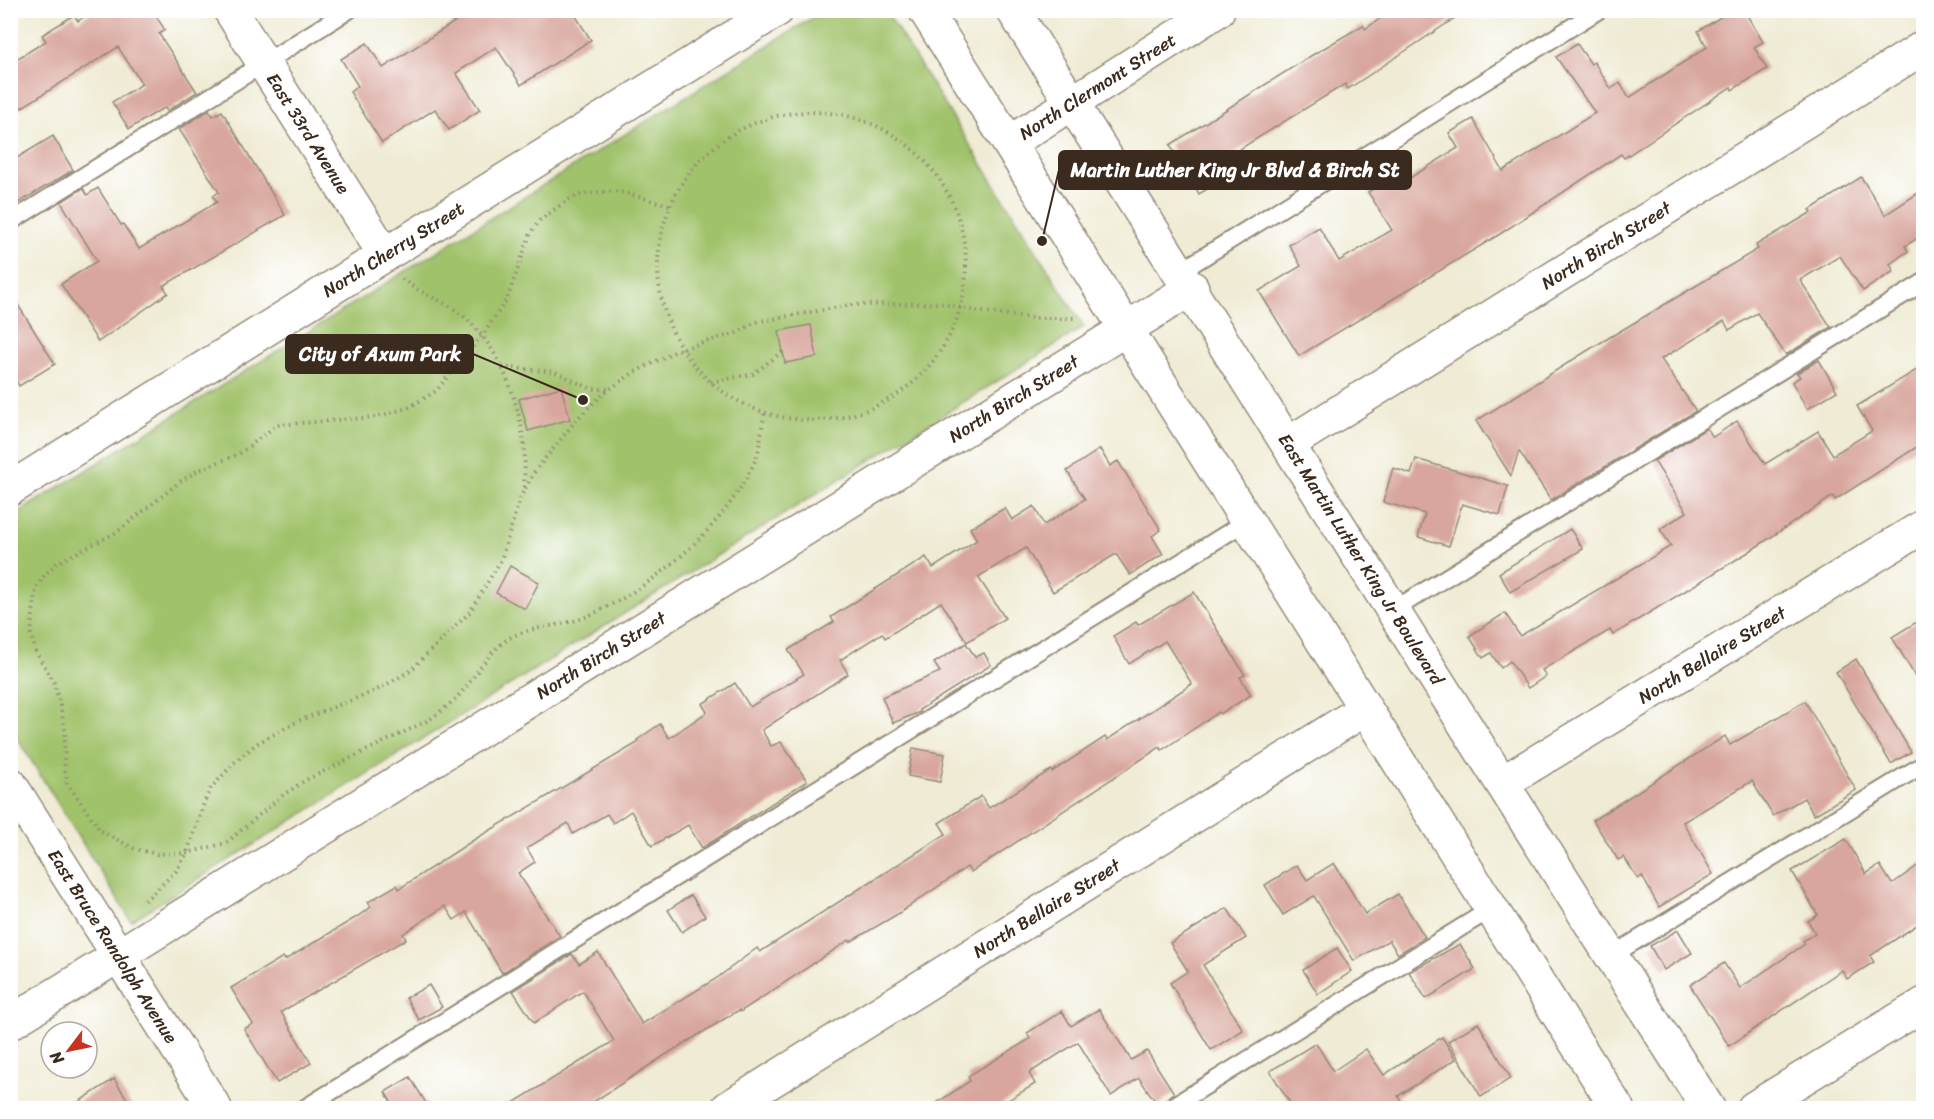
<svg xmlns="http://www.w3.org/2000/svg" width="1934" height="1119" viewBox="0 0 1934 1119" font-family="Sriracha,sans-serif">
<style>
.green{fill:#a0c26b;stroke:#6e7644;stroke-width:1.5}
.building{fill:#d8a69c}
.lines{fill:none;stroke-linecap:round;stroke-linejoin:round}
.lane-casing{stroke:#958a79;stroke-width:20}
.street-casing{stroke:#958a79;stroke-width:36}
.secondary-casing{stroke:#958a79;stroke-width:36}
.path{stroke:#958a79;stroke-width:4;stroke-dasharray:1.5 4.5;stroke-linecap:butt}
.lane{stroke:#fff;stroke-width:16}
.street{stroke:#fff;stroke-width:33}
.secondary{stroke:#fff;stroke-width:33}
.labels{text-anchor:middle;dominant-baseline:central;stroke-width:5;stroke-linejoin:round;paint-order:stroke}
.street-label{font-size:18px;fill:#3b2a1e;stroke:#fff}
.leader{fill:none;stroke:#3b2a1e;stroke-width:2}
.callout-dot{fill:#3b2a1e;stroke:#fff;stroke-width:2}
.callout{fill:#3b2a1e;stroke:#3b2a1e;stroke-width:2}
.callout-label{font-size:20px;text-anchor:middle;font-weight:bold;fill:#fff}
</style>
<rect width="100%" height="100%" fill="#fff"/>
<filter id="ink" filterUnits="userSpaceOnUse"><feTurbulence type="fractalNoise" baseFrequency=".0167" numOctaves="2"/><feDisplacementMap in="SourceGraphic" scale="12" xChannelSelector="R" yChannelSelector="G"/><feConvolveMatrix kernelMatrix="1 2 1 2 8 2 1 2 1" color-interpolation-filters="sRGB"/></filter>
<filter id="wash" filterUnits="userSpaceOnUse"><feTurbulence type="fractalNoise" baseFrequency=".008" numOctaves="4" result="noise"/><feDisplacementMap in="SourceGraphic" scale="24" xChannelSelector="R" yChannelSelector="G"/><feGaussianBlur stdDeviation="1.35" result="paint"/><feColorMatrix in="noise" values="0 0 0 0 0 0 0 0 0 0 0 0 0 0 0 0 0 1.4 0 .05"/><feComposite in="paint" operator="in"/></filter>
<g filter="url(#wash)">
<rect width="100%" height="100%" fill="#efebd4"/>
<polygon class="green" points="823,11 886,11 1084,327 131,921 11,728 11,517"/>
<g id="blocks">
<g class="building">
<polygon points="94,10 152,10 165,30 159,34 197,92 167,111 165,108 160,110 129,129 112,102 142,84 118,47 10,115 10,63 46,41 42,35 74,15 78,21"/>
<polygon points="473,10 572,10 591,40 521,85 496,47 456,73 480,110 449,130 435,109 382,143 350,92 358,86 341,59 367,43 383,68"/>
<polygon points="1393,10 1467,10 1348,89 1345,84 1222,160 1231,175 1199,194 1170,145 1309,57 1363,25 1365,29"/>
<polygon points="1732,10 1744,10 1763,42 1754,47 1767,69 1732,90 1731,87 1624,158 1621,154 1500,234 1299,356 1259,291 1301,266 1289,245 1319,227 1339,261 1392,230 1368,192 1392,178 1397,186 1458,148 1449,133 1473,119 1503,171 1595,113 1556,57 1577,44 1591,64 1594,62 1611,89 1620,83 1629,98 1707,47 1698,31"/>
<polygon points="209,110 213,116 222,111 285,215 163,286 168,293 98,342 61,284 97,261 61,202 83,188 87,195 98,188 121,225 123,224 139,249 217,202 213,196 219,192 179,129"/>
<polygon points="53,136 73,170 10,208 10,162"/>
<polygon points="1861,177 1885,215 1923,190 1923,235 1905,246 1908,251 1890,264 1894,271 1863,291 1840,256 1800,280 1831,327 1786,355 1757,313 1729,330 1724,321 1661,359 1696,411 1551,500 1519,451 1511,476 1476,421 1590,349 1758,249 1756,245 1812,212 1810,210"/>
<polygon points="10,292 55,364 19,386 10,371"/>
<polygon points="811,325 817,357 785,363 779,331"/>
<polygon points="1819,360 1837,391 1807,409 1792,382 1800,377 1797,373"/>
<polygon points="1923,366 1923,443 1835,500 1833,496 1747,553 1613,635 1610,630 1542,670 1546,676 1528,688 1510,661 1501,668 1491,653 1483,658 1469,636 1505,613 1520,636 1671,546 1660,529 1687,512 1654,461 1707,428 1713,437 1737,421 1765,464 1818,431 1833,455 1872,431 1857,406"/>
<polygon points="561,387 570,419 528,431 519,399"/>
<polygon points="1100,449 1110,466 1118,461 1161,530 1152,536 1163,554 1130,575 1116,554 1053,592 1026,548 978,577 1005,618 967,642 941,602 885,638 882,633 840,660 848,674 762,730 771,746 781,742 807,781 702,848 688,825 652,846 631,811 613,823 607,814 573,834 568,823 527,848 535,862 518,873 560,936 502,973 466,912 454,920 445,906 403,934 406,939 281,1012 311,1063 277,1083 244,1029 253,1024 231,988 283,957 285,960 355,918 371,907 368,902 397,885 399,889 472,841 639,742 637,740 660,724 669,738 707,712 702,704 735,683 750,707 804,674 788,650 834,622 831,617 926,557 933,568 977,540 970,528 1005,508 1012,520 1034,506 1044,525 1085,499 1067,471"/>
<polygon points="1416,459 1508,486 1500,515 1462,504 1449,546 1418,537 1425,514 1383,502 1393,468 1411,474"/>
<polygon points="1570,529 1583,549 1510,592 1499,573"/>
<polygon points="510,566 539,582 525,609 496,593"/>
<polygon points="1194,592 1245,675 1240,677 1251,695 1220,714 1219,712 1162,750 1160,747 971,872 967,867 896,915 850,942 849,940 740,1012 739,1010 667,1054 584,1108 505,1108 614,1041 583,991 534,1023 513,991 572,954 579,964 598,952 642,1024 717,978 757,948 760,952 946,834 939,823 981,796 989,808 1051,770 1052,772 1105,737 1107,740 1192,684 1165,641 1129,664 1113,636 1136,622 1138,625"/>
<polygon points="1923,618 1923,690 1892,637"/>
<polygon points="966,643 975,657 984,653 991,665 919,710 920,712 893,723 882,697 940,672 934,663"/>
<polygon points="1856,659 1911,752 1891,764 1836,672"/>
<polygon points="1805,701 1856,790 1814,815 1804,798 1773,816 1752,781 1683,822 1713,874 1659,907 1642,876 1638,879 1624,857 1618,860 1593,820 1725,736 1730,745"/>
<polygon points="913,748 945,754 940,782 908,776"/>
<polygon points="1846,839 1866,874 1880,865 1892,884 1923,862 1923,921 1870,956 1874,962 1847,979 1842,970 1729,1046 1690,985 1724,963 1740,988 1805,944 1803,941 1815,933 1808,921 1818,915 1792,871"/>
<polygon points="1334,863 1365,914 1398,894 1425,937 1398,954 1389,940 1354,961 1314,896 1283,915 1265,885 1297,865 1307,880"/>
<polygon points="691,895 705,916 682,932 668,910"/>
<polygon points="1227,908 1246,938 1203,965 1243,1030 1211,1050 1170,983 1188,971 1170,943"/>
<polygon points="1678,930 1692,953 1664,970 1650,946"/>
<polygon points="1460,944 1475,969 1426,999 1409,972"/>
<polygon points="1337,948 1352,971 1318,994 1303,970"/>
<polygon points="429,985 442,1007 419,1020 406,998"/>
<polygon points="1099,1009 1131,1060 1147,1051 1174,1093 1161,1103 1160,1108 1139,1078 1111,1096 1078,1042 1029,1073 1035,1084 995,1108 929,1108 970,1081 968,1076 1030,1039 1027,1033 1062,1011 1071,1026"/>
<polygon points="1478,1023 1511,1078 1481,1097 1448,1041"/>
<polygon points="1442,1037 1456,1059 1398,1096 1406,1108 1293,1108 1270,1071 1316,1043 1333,1071 1366,1049 1384,1075"/>
<polygon points="410,1077 429,1108 395,1108 385,1092"/>
<polygon points="114,1079 133,1108 69,1108"/>
</g>
</g>
</g>
<g filter="url(#ink)">
<use href="#blocks" fill-opacity="0" stroke="#958a79" stroke-width="1.5"/>
<g class="lines">
<g class="lane-casing">
<g id="lane">
<polyline points="10,222 349,10"/>
<polyline points="1181,271 1599,10"/>
<polyline points="1392,611 1924,282"/>
<polyline points="1611,956 1924,764"/>
<polyline points="305,1108 1247,521"/>
<polyline points="1170,1108 1491,909"/>
</g>
</g>
<g class="street-casing">
<g id="street">
<path id="s1" d="M230,10L385,255"/>
<path id="s2" d="M1009,143L1218,10"/>
<path id="s3" d="M1288,444L1924,47"/>
<path id="s4" d="M10,489L777,10"/>
<path id="s5" d="M1502,783L1924,526"/>
<path id="s6" d="M10,1023L1192,288"/>
<path id="s7" d="M728,1108L1365,709"/>
<polyline points="1754,1108 1924,1004"/>
</g>
</g>
<g class="secondary-casing">
<g id="secondary">
<polyline points="925,10 1617,1108"/>
<path id="s8" d="M1013,10C1247,375 1475,743 1708,1108"/>
<path id="s9" d="M10,784L215,1108"/>
</g>
</g>
<g class="path">
<circle cx="812" cy="266" r="154"/>
<path d="M669,205L617,191L583,194L568,200L540,220L531,232L507,299L482,336L436,391L408,408L376,417L277,425L239,454L197,471L181,481L117,532L55,564L42,578L35,593L31,634L35,650L54,683L60,706L65,730L64,762L67,783L101,831L135,849L157,854L187,853L226,843L283,795L306,780L429,720C440,712 451,704 460,694C476,676 488,652 508,639C529,626 560,627 583,618C651,590 724,529 755,461C761,447 761,427 765,412"/>
<path d="M402,279C418,292 437,298 454,309C496,338 518,394 524,444C526,459 524,475 524,490"/>
<polyline points="502,367 555,372 592,389 608,389"/>
<polyline points="711,382 753,374 783,351"/>
<polyline points="145,901 176,871 187,853 204,803 211,788 235,762 256,744 298,721 375,691 410,671 470,612 501,560 520,498 535,471 577,419 603,394 633,373 678,350 736,333 756,322 850,305 940,303 976,311 1033,318 1076,318"/>
</g>
<use href="#lane" class="lane"/>
<use href="#street" class="street"/>
<use href="#secondary" class="secondary"/>
</g>
</g>
<g class="labels">
<g class="street-label">
<text stroke="none"><textPath href="#s2" startOffset="105">North Clermont Street</textPath></text>
<text stroke="none"><textPath href="#s1" startOffset="146">East 33rd Avenue</textPath></text>
<text stroke="none"><textPath href="#s3" startOffset="375">North Birch Street</textPath></text>
<text stroke="none"><textPath href="#s4" startOffset="452">North Cherry Street</textPath></text>
<text stroke="none"><textPath href="#s6" startOffset="1182">North Birch Street</textPath></text>
<text stroke="none"><textPath href="#s8" startOffset="650">East Martin Luther King Jr Boulevard</textPath></text>
<text stroke="none"><textPath href="#s5" startOffset="246">North Bellaire Street</textPath></text>
<text stroke="none"><textPath href="#s6" startOffset="696">North Birch Street</textPath></text>
<text stroke="none"><textPath href="#s7" startOffset="376">North Bellaire Street</textPath></text>
<text stroke="none"><textPath href="#s9" startOffset="192">East Bruce Randolph Avenue</textPath></text>
</g>
</g>
<path class="leader" d="M1042 241L1059 170M583 400L473 354"/>
<g class="callout-dot">
<circle cx="1042" cy="241" r="6"/>
<circle cx="583" cy="400" r="6"/>
</g>
<g class="callout">
<rect x="1059" y="151" width="352" height="38" rx="6"/>
<rect x="286" y="335" width="187" height="38" rx="6"/>
</g>
<g class="callout-label">
<text x="1235" y="177">Martin Luther King Jr Blvd &amp; Birch St</text>
<text x="380" y="361">City of Axum Park</text>
</g>
<rect width="1934" height="1119" fill="none" stroke="#fff" stroke-width="36"/>
<g transform="translate(69 1050) rotate(238)"><circle r="28" fill="#ffffff" stroke="#b1aaa5" stroke-width="1.5"/>
<path d="M0-4.5L10 22L0 15L-10 22Z" fill="#c8321e"/>
<text y="-9" font-size="16" font-weight="bold" text-anchor="middle" fill="#3b2a1e">N</text>
</g>
</svg>
